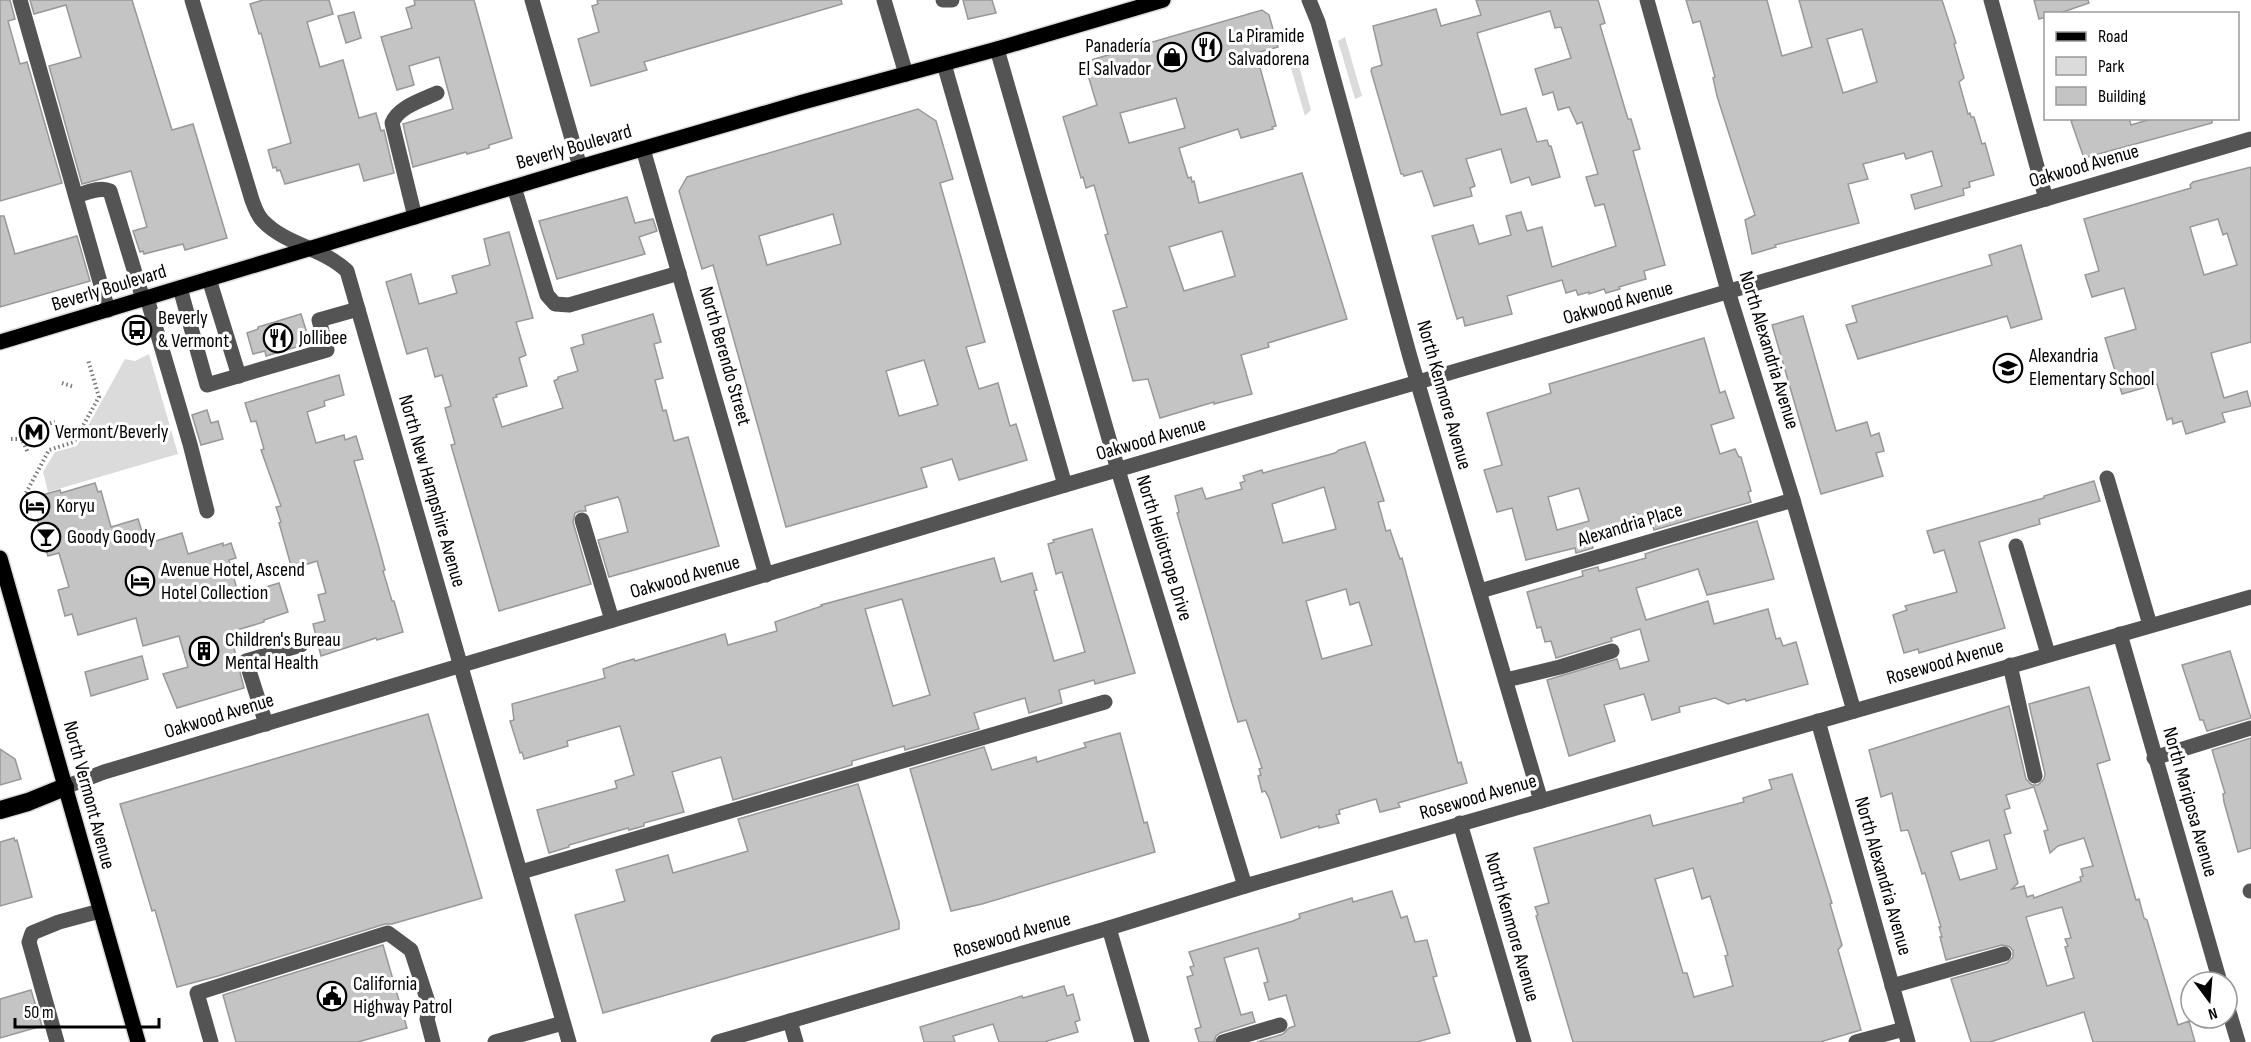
<svg xmlns="http://www.w3.org/2000/svg" width="2251" height="1042" viewBox="0 0 2251 1042" font-family="'Sofia Sans Condensed',sans-serif">
<style>
.green{fill:#dbdbdb}
.building{fill:#c4c4c4;stroke:#989898;stroke-width:1.5;fill-rule:evenodd}
.lines{fill:none;stroke-linecap:round;stroke-linejoin:round}
.major-casing{stroke:#dbdbdb;stroke-width:18}
.highway-casing{stroke:#dbdbdb;stroke-width:21}
.path{stroke:#767676;stroke-width:4;stroke-dasharray:1.5 3;stroke-linecap:butt}
.minor{stroke:#545454;stroke-width:15}
.major{stroke:#000;stroke-width:15}
.highway{stroke:#000;stroke-width:18}
.labels{text-anchor:middle;dominant-baseline:central;stroke-width:6;stroke-linejoin:round;paint-order:stroke}
.poi-label{font-size:20px;fill:#000;stroke:#fff;text-anchor:start}
.street-label{font-size:20px;fill:#000;stroke:#fff}
</style>
<rect width="100%" height="100%" fill="#fff"/>
<g class="green">
<polygon points="1345,37 1362,96 1355,99 1338,41"/>
<polygon points="1296,55 1311,110 1305,116 1288,58"/>
<polygon points="149,354 178,454 48,492 43,472 55,452 77,446 125,359 135,361"/>
</g>
<g class="building">
<polygon points="0,0 10,0 15,19 8,21 20,64 27,62 62,183 0,201"/>
<polygon points="30,0 132,0 172,130 193,124 227,238 185,250 183,244 144,254 143,251 140,252 133,231 147,227 131,171 82,184 49,66 81,57 66,5 34,14"/>
<polygon points="263,0 329,0 333,14 307,22 320,67 343,60 359,118 376,113 381,131 384,130 394,173 364,181 359,164 285,184 280,170 277,171 276,167 273,168 268,150 291,143 261,33 259,34 250,4"/>
<polygon points="414,0 474,0 512,138 489,145 489,148 467,154 466,152 413,167 403,124 453,109 439,57 409,66 414,85 397,90 381,37 412,28 406,8 415,5"/>
<polygon points="597,0 841,0 842,4 644,62 647,70 591,86 578,39 599,32 592,6 598,4"/>
<polygon points="963,0 992,0 996,13 968,19"/>
<polygon points="1476,0 1598,0 1605,23 1600,25 1628,119 1631,119 1640,149 1633,151 1665,265 1644,271 1646,279 1619,287 1620,289 1606,293 1604,289 1589,294 1589,292 1578,295 1576,290 1566,293 1562,280 1507,296 1512,314 1465,326 1463,317 1457,319 1432,236 1473,225 1479,244 1511,235 1506,216 1521,212 1527,231 1542,227 1552,267 1616,246 1604,204 1595,206 1586,177 1598,174 1582,122 1577,124 1569,107 1558,110 1553,92 1543,95 1535,69 1571,58 1561,27 1555,28 1550,11 1477,33 1501,115 1526,108 1537,142 1547,140 1549,146 1551,146 1560,177 1532,185 1529,177 1511,183 1501,149 1466,159 1475,186 1470,188 1472,196 1434,206 1422,171 1404,176 1403,174 1401,174 1371,71 1372,68 1382,65 1373,26 1436,9 1441,26 1481,15"/>
<path d="M1686,0H1767L1782,56L1812,47L1799,0H1942L1956,43L1954,44L1964,78L1959,82L1968,114L1970,113L1971,117H1974L1982,144L1985,143L1994,175L1969,182L1970,187L1963,189L1964,195L1915,209L1911,195L1942,186L1932,151L1906,159L1904,153L1863,164L1868,179L1848,184L1859,223L1775,245L1776,247L1752,254L1745,220L1755,215L1717,96L1713,78L1715,77L1700,21L1693,23ZM1862,29L1877,82L1843,93L1827,39Z"/>
<polygon points="2034,0 2088,0 2089,3 2057,14 2046,14 2046,17 2039,19"/>
<path d="M1262,10L1269,15L1278,47L1256,53L1276,126L1272,127L1273,129L1241,138L1238,129L1179,148L1188,178L1191,177L1192,182L1194,181L1199,203L1302,173L1347,319L1268,343L1269,347L1241,355L1252,394L1214,404V402L1160,418L1148,379L1133,381L1113,311L1127,307L1105,235L1108,234L1094,185L1086,188L1083,177L1081,178L1063,117L1097,105L1084,62ZM1176,98L1185,128L1129,143L1120,113ZM1222,231L1235,276L1184,291L1169,247Z"/>
<polygon points="354,12 361,38 346,43 338,16"/>
<path d="M918,109L936,121L953,179L940,183L985,342L966,347L979,389L998,383L1010,426L1016,424L1027,460L959,480L952,459L921,468L927,487L786,527L713,265L702,269L679,191L687,177ZM833,214L841,244L767,265L759,236ZM924,360L938,405L899,416L886,371Z"/>
<polygon points="2081,118 2129,118 2131,125 2154,118 2212,118 2212,123 2084,158 2071,121"/>
<path d="M2251,167V342L2211,353L2224,398L2247,391L2251,406L2222,413L2225,422L2186,434L2182,421L2173,424L2172,418L2167,420L2157,384L2122,394L2105,338L2136,329L2124,288L2092,297L2085,275L2099,271L2084,219L2191,188L2190,185L2193,182ZM2218,219L2223,235L2227,233L2237,265L2204,275L2190,227Z"/>
<polygon points="627,197 635,223 653,219 657,231 639,237 645,254 557,279 539,221"/>
<polygon points="0,216 4,216 15,254 77,236 90,281 0,307"/>
<polygon points="509,232 533,318 516,322 526,355 519,358 527,386 496,395 497,397 493,398 502,427 563,408 554,381 558,379 558,377 578,371 571,348 584,344 582,335 653,314 661,342 654,344 663,378 655,380 663,411 666,410 674,441 688,437 719,546 609,577 598,540 628,532 620,501 618,497 585,506 586,511 580,511 575,513 573,522 591,584 499,611 451,445 455,444 445,408 451,406 442,375 435,377 427,348 407,354 386,282 411,274 419,304 457,293 452,276 490,265 484,239"/>
<polygon points="2021,245 2042,319 2011,328 2007,316 1858,359 1846,325 1857,322 1852,306 1992,265 1989,255"/>
<polygon points="301,314 310,343 266,356 265,351 253,354 247,333 258,329 258,327"/>
<polygon points="1803,316 1836,431 1867,422 1871,436 1879,433 1884,451 1876,453 1883,476 1821,494 1772,325"/>
<path d="M1704,338L1720,393L1725,391L1734,418L1711,425L1720,454L1735,449L1739,457H1741L1751,491L1748,492L1751,502L1654,530L1651,518L1589,536L1593,548L1576,553L1575,548L1526,560L1512,508L1497,512L1484,470L1502,465L1487,413L1551,393L1549,384ZM1579,488L1589,521L1557,530L1548,497Z"/>
<polygon points="339,375 344,395 324,401 325,406 307,412 316,443 344,435 345,440 356,436 363,459 354,461 378,544 385,570 383,571 392,601 394,601 403,632 377,640 376,638 321,656 313,624 325,621 318,595 326,593 317,561 292,569 279,523 281,522 276,507 281,506 261,450 264,449 256,421 251,422 245,403"/>
<polygon points="207,410 211,423 218,421 223,439 201,445 192,415"/>
<path d="M1365,442L1384,501L1378,502L1386,531L1390,530L1400,559L1402,558L1458,763L1461,762L1467,783L1398,803L1400,807L1380,812L1376,799L1339,810L1340,814L1336,815L1339,823L1319,828V826L1281,838L1269,798L1265,791L1262,792L1258,776L1261,775L1259,769L1262,768L1246,720L1238,722L1232,703L1177,513L1179,512L1175,496L1202,488L1206,499L1242,489L1240,483L1245,481L1243,476L1262,470L1263,473L1335,453L1339,450ZM1324,487L1336,529L1283,543L1272,504ZM1346,589L1350,605L1359,602L1372,645L1322,659L1306,601Z"/>
<polygon points="2094,481 2100,501 2039,519 2040,524 1979,542 2005,628 1919,653 1918,649 1904,653 1893,615 1907,610 1905,606 1957,592 1944,550 1934,553 1927,531 2044,498 2044,496"/>
<polygon points="95,483 98,492 101,491 111,527 138,519 146,544 182,533 188,554 223,543 223,546 231,543 236,558 229,560 238,593 241,595 279,583 288,612 264,620 264,622 230,632 244,688 177,708 163,674 188,667 179,636 143,646 136,618 78,635 72,614 65,616 58,590 69,587 59,553 48,556 31,498 60,490 61,493"/>
<polygon points="1757,521 1774,579 1707,595 1698,569 1636,588 1646,620 1708,601 1714,624 1768,609 1776,639 1780,638 1783,646 1796,642 1808,684 1746,701 1745,699 1728,704 1715,698 1679,707 1680,712 1652,720 1644,694 1604,705 1615,741 1569,756 1547,680 1617,659 1620,669 1649,661 1640,629 1611,638 1612,641 1556,658 1551,641 1545,642 1541,627 1537,628 1527,592 1583,576 1582,571 1598,567 1599,571 1646,558 1645,554 1660,549"/>
<path d="M1092,529L1135,673L1095,684L1094,680L1059,690L1062,703L1029,713L1025,698L974,713L979,729L905,750L904,746L852,761V765L733,800L721,757L672,772L684,812L644,823V826L629,830L628,828L569,845V847L549,853L537,810L617,788L615,781L634,775L620,726L567,741L568,746L524,759L522,752L520,753L510,721L514,720L512,704L605,678L603,669L620,663L634,659L635,661L725,634L728,645L777,631L775,622L822,606L821,605L994,558L1001,582L1032,573L1037,590L1034,591L1054,661L1085,652L1062,572L1056,574L1048,544L1054,542L1053,540ZM902,599L930,695L893,706L865,609Z"/>
<polygon points="2230,651 2251,718 2207,731 2203,720 2200,720 2182,665"/>
<polygon points="142,656 148,679 91,696 85,672"/>
<path d="M2089,687L2110,760L2097,764L2136,900L2139,899L2144,918L2147,920L2178,1025L2189,1021L2195,1042H2093L2084,1012L1990,1042H1971L1951,979L2007,963L2013,957V951L2010,947L2002,945L1946,960L1940,937H1942L1939,927H1941L1925,873L1922,874L1919,864L1908,830L1901,831L1892,793L1881,797L1869,750L2009,706L2026,779L2032,785H2038L2044,779L2045,774L2029,704ZM2034,787L2048,830L2044,831L2050,853L2058,846L2084,838L2093,866L2081,869L2083,876L2080,877L2081,881L2034,898L2033,895L2027,897L2024,886L2012,889L2018,883L2004,835L2011,833L2004,810L2010,808L2006,795ZM1989,840L1997,869L1960,880L1951,852ZM2062,907L2071,938L2065,939L2068,946L2065,947L2074,978L2047,986L2026,917Z"/>
<polygon points="428,714 482,898 392,924 385,924 218,976 177,987 155,910 152,911 120,804"/>
<polygon points="1120,733 1144,823 1147,822 1155,852 982,904 951,911 910,769 984,747 992,770 1036,757 1037,762 1086,747 1084,743"/>
<polygon points="2251,738 2251,848 2238,852 2224,802 2223,794 2225,793 2212,750"/>
<polygon points="0,749 15,759 21,779 0,785"/>
<path d="M1792,774L1832,903L1830,904L1842,945L1838,950L1861,1030L1820,1042H1573L1536,916L1538,915L1535,907L1549,903L1534,848L1650,815L1653,826L1744,802L1743,798L1772,789L1769,780ZM1693,868L1702,899L1710,896L1728,955L1725,956L1733,986L1694,997L1687,973H1683L1655,879Z"/>
<polygon points="858,784 899,922 899,929 603,1013 575,915 625,901 616,870 668,855 673,873 748,851 738,819"/>
<polygon points="14,838 15,841 17,840 32,897 0,906 0,842"/>
<polygon points="1392,891 1401,918 1407,916 1415,942 1427,940 1437,976 1433,977 1450,1033 1417,1042 1257,1042 1283,1034 1289,1028 1295,1026 1286,995 1269,1000 1264,983 1268,982 1258,948 1224,958 1241,1015 1252,1012 1255,1022 1220,1033 1216,1036 1214,1042 1199,1042 1195,1029 1201,1027 1187,977 1193,975 1190,967 1194,966 1189,952 1293,921 1300,918 1299,914 1352,898 1353,902"/>
<polygon points="383,945 407,1028 358,1042 236,1042 223,995"/>
<polygon points="1064,986 1067,996 1073,994 1080,1020 1075,1022 1078,1032 1044,1042 999,1042 993,1024 953,1036 955,1042 924,1042 920,1027 1022,996 1023,998"/>
<polygon points="31,990 42,1026 0,1038 0,999"/>
</g>
<g class="lines">
<g class="major-casing">
<g id="major">
<polyline points="0,342 580,167 803,102 997,49 1163,0"/>
<polyline points="0,558 138,1042"/>
</g>
</g>
<g class="highway-casing">
<polyline id="highway" points="0,810 28,802 65,787"/>
</g>
<g class="path">
<polyline points="62,383 74,387"/>
<polyline points="37,427 55,422"/>
<polyline points="11,439 22,439 28,453"/>
<polyline points="26,493 49,450 74,442 99,397 88,360"/>
</g>
<g class="minor">
<polyline points="20,0 108,310"/>
<path d="M192,0L252,200C255,208 257,215 263,221C286,245 323,248 347,271L569,1042"/>
<polyline points="532,0 580,167"/>
<polyline points="884,0 906,74"/>
<polyline points="943,0 952,0"/>
<polyline points="1309,0 1318,22 1410,357 1541,801"/>
<polyline points="1647,0 1728,291 1793,500 1854,711"/>
<polyline points="1991,0 2046,199"/>
<polyline points="997,49 1118,470 1245,886"/>
<polyline points="944,64 1065,485"/>
<polyline points="643,149 766,575"/>
<polyline points="514,187 547,295 555,304 569,305 679,273"/>
<path d="M76,196C86,193 100,186 110,191L143,299"/>
<path d="M415,217L392,123C398,107 422,100 437,93"/>
<polyline points="209,279 239,376"/>
<polyline points="180,288 207,385 327,350 319,320 358,309"/>
<polyline points="147,298 190,444 207,511"/>
<polyline points="2107,478 2150,625"/>
<polyline points="582,520 612,620"/>
<polyline points="2016,546 2048,654"/>
<polyline points="1480,591 1793,500"/>
<polyline points="2120,634 2220,982"/>
<polyline points="2010,665 2035,776"/>
<polyline points="1506,680 1560,667 1612,651"/>
<polyline points="1818,721 1908,1042"/>
<polyline points="266,724 246,661 301,645"/>
<polyline points="2154,758 2251,728"/>
<polyline points="65,787 104,772 1065,485 2251,139"/>
<polyline points="1460,823 1524,1042"/>
<polyline points="521,872 1105,702"/>
<polyline points="2250,891 2251,891"/>
<polyline points="1109,928 1142,1042"/>
<polyline points="1892,986 2004,954"/>
<polyline points="2227,1005 2238,1042"/>
<polyline points="790,1021 796,1042"/>
<polyline points="57,1042 29,942 32,933 59,922 100,911"/>
<polyline points="211,1042 197,993 388,933 411,950 430,1008 427,1019 433,1042"/>
<polyline points="495,1042 563,1023"/>
<polyline points="718,1042 1109,928 1245,886 2251,597"/>
<polyline points="1223,1042 1280,1025"/>
<polyline points="1856,1042 1904,1029"/>
</g>
<use href="#major" class="major"/>
<use href="#highway" class="highway"/>
</g>
<defs>
<g id="restaurant-ring" transform="scale(1.5)"><circle r="9.5" fill="#fff" stroke="#000" stroke-width="1.5"/><path d="M-5-6h1v4h1v-4h1v4h1v-4h1v5L-1.5 .5V6h-2V.5L-5-1ZM5-6V6H3V1.5H1.5Q1.5-4 5-6Z" fill="#000"/></g>
<g id="shop-ring" transform="scale(1.5)"><circle r="9.5" fill="#fff" stroke="#000" stroke-width="1.5"/><path d="M-5-2.5h2.3a2.7 3.5 0 0 1 5.4 0H5L5.5 6h-11ZM-1.5-2.5h3a1.5 2.3 0 0 0-3 0Z" fill="#000"/></g>
<g id="bus-ring" transform="scale(1.5)"><circle r="9.5" fill="#fff" stroke="#000" stroke-width="1.5"/><path d="M-5-6H5V4H4V6H2V4H-2V6H-4V4H-5ZM-3.5-4V0h7V-4ZM-3.5 1.2v1.5H-2V1.2ZM2 1.2v1.5H3.5V1.2Z" fill="#000"/></g>
<g id="school-ring" transform="scale(1.5)"><circle r="9.5" fill="#fff" stroke="#000" stroke-width="1.5"/><path d="M0-5L7-2L0 1L-7-2ZM-4 1L0 2.5L4 1V4Q0 6-4 4Z" fill="#000"/></g>
<g id="metro-ring" transform="scale(1.5)"><circle r="9.5" fill="#fff" stroke="#000" stroke-width="1.5"/><path d="M-5.5 5V-5H-3L0 0L3-5H5.5V5H3V-.5L0 4L-3-.5V5Z" fill="#000"/></g>
<g id="hotel-ring" transform="scale(1.5)"><circle r="9.5" fill="#fff" stroke="#000" stroke-width="1.5"/><path d="M-6-4.5h1.5V1H6V5H4.5V3h-9V5H-6ZM-4 0a1.8 1.8 0 1 1 3.6 0ZM.5 0V-2.5h3Q6-2.5 6 0Z" fill="#000"/></g>
<g id="bar-ring" transform="scale(1.5)"><circle r="9.5" fill="#fff" stroke="#000" stroke-width="1.5"/><path d="M-6-5H6L.8 .8V4.5H3.5V6h-7V4.5H-.8V.8Z" fill="#000"/></g>
<g id="building-ring" transform="scale(1.5)"><circle r="9.5" fill="#fff" stroke="#000" stroke-width="1.5"/><path d="M-4-6H4V6H1V3H-1V6H-4ZM-2.5-4.3h1.7v1.8h-1.7ZM.8-4.3h1.7v1.8H.8ZM-2.5-1h1.7V.8h-1.7ZM.8-1h1.7V.8H.8Z" fill="#000"/></g>
<g id="civic-ring" transform="scale(1.5)"><circle r="9.5" fill="#fff" stroke="#000" stroke-width="1.5"/><path d="M-.6-6.5H3V-4.5H.6V-3L4-1V1h2V6H-6V1h2V-1L-.6-3ZM-1.2 2.5V6h2.4V2.5Z" fill="#000"/></g>
</defs>
<g fill-rule="evenodd">
<use href="#restaurant-ring" x="1207" y="47"/>
<use href="#shop-ring" x="1172" y="57"/>
<use href="#bus-ring" x="137" y="330"/>
<use href="#restaurant-ring" x="278" y="338"/>
<use href="#school-ring" x="2008" y="368"/>
<use href="#metro-ring" x="34" y="432"/>
<use href="#hotel-ring" x="35" y="506"/>
<use href="#bar-ring" x="46" y="537"/>
<use href="#hotel-ring" x="140" y="581"/>
<use href="#building-ring" x="204" y="651"/>
<use href="#civic-ring" x="332" y="996"/>
</g>
<g class="labels">
<g class="poi-label">
<text x="1228" y="36">La Piramide<tspan x="1228" dy="23">Salvadorena</tspan></text>
<text x="1151" y="46" text-anchor="end">Panadería<tspan x="1151" dy="23">El Salvador</tspan></text>
<text x="158" y="318">Beverly<tspan x="158" dy="23">&amp; Vermont</tspan></text>
<text x="299" y="338">Jollibee</text>
<text x="2029" y="356">Alexandria<tspan x="2029" dy="23">Elementary School</tspan></text>
<text x="55" y="432">Vermont/Beverly</text>
<text x="56" y="506">Koryu</text>
<text x="67" y="537">Goody Goody</text>
<text x="161" y="570">Avenue Hotel, Ascend<tspan x="161" dy="23">Hotel Collection</tspan></text>
<text x="225" y="640">Children's Bureau<tspan x="225" dy="23">Mental Health</tspan></text>
<text x="353" y="984">California<tspan x="353" dy="23">Highway Patrol</tspan></text>
</g>
<g class="street-label">
<text transform="translate(574 147) rotate(-16)">Beverly Boulevard</text>
<text transform="translate(2084 166) rotate(-16)">Oakwood Avenue</text>
<text transform="translate(109 288) rotate(-17)">Beverly Boulevard</text>
<text transform="translate(1618 303) rotate(-16)">Oakwood Avenue</text>
<text transform="translate(1769 350) rotate(73)">North Alexandria Avenue</text>
<text transform="translate(725 356) rotate(74)">North Berendo Street</text>
<text transform="translate(1444 395) rotate(74)">North Kenmore Avenue</text>
<text transform="translate(1151 439) rotate(-16)">Oakwood Avenue</text>
<text transform="translate(432 491) rotate(74)">North New Hampshire Avenue</text>
<text transform="translate(1630 525) rotate(-17)">Alexandria Place</text>
<text transform="translate(1164 548) rotate(73)">North Heliotrope Drive</text>
<text transform="translate(685 577) rotate(-16)">Oakwood Avenue</text>
<text transform="translate(1945 662) rotate(-16)">Rosewood Avenue</text>
<text transform="translate(219 716) rotate(-17)">Oakwood Avenue</text>
<text transform="translate(89 795) rotate(75)">North Vermont Avenue</text>
<text transform="translate(1478 797) rotate(-16)">Rosewood Avenue</text>
<text transform="translate(2190 802) rotate(74)">North Mariposa Avenue</text>
<text transform="translate(1883 876) rotate(74)">North Alexandria Avenue</text>
<text transform="translate(1512 927) rotate(74)">North Kenmore Avenue</text>
<text transform="translate(1012 935) rotate(-16)">Rosewood Avenue</text>
</g>
</g>
<rect x="2044" y="12" width="195" height="108" fill="#ffffff" stroke="#999999" stroke-width="1.5"/>
<rect x="2056" y="32" width="30" height="9" fill="#000000" stroke="#999999" stroke-width="1.5"/>
<text x="2098" y="42" font-size="18" fill="#000000">Road</text>
<rect x="2056" y="57" width="30" height="18" fill="#dbdbdb" stroke="#999999" stroke-width="1.5"/>
<text x="2098" y="72" font-size="18" fill="#000000">Park</text>
<rect x="2056" y="87" width="30" height="18" fill="#c4c4c4" stroke="#999999" stroke-width="1.5"/>
<text x="2098" y="102" font-size="18" fill="#000000">Building</text>
<g transform="translate(2209 1000) rotate(164)"><circle r="28" fill="#ffffff" stroke="#999999" stroke-width="1.5"/>
<path d="M0-4.5L10 22L0 15L-10 22Z" fill="#000000"/>
<text y="-9" font-size="16" font-weight="bold" text-anchor="middle" fill="#000000">N</text>
</g>
<path d="M15 1018v9h144v-9" fill="none" stroke="#000000" stroke-width="3"/>
<text x="24" y="1018" font-size="18" fill="#000000" stroke="#ffffff" stroke-width="4.5" paint-order="stroke">50 m</text>
</svg>
